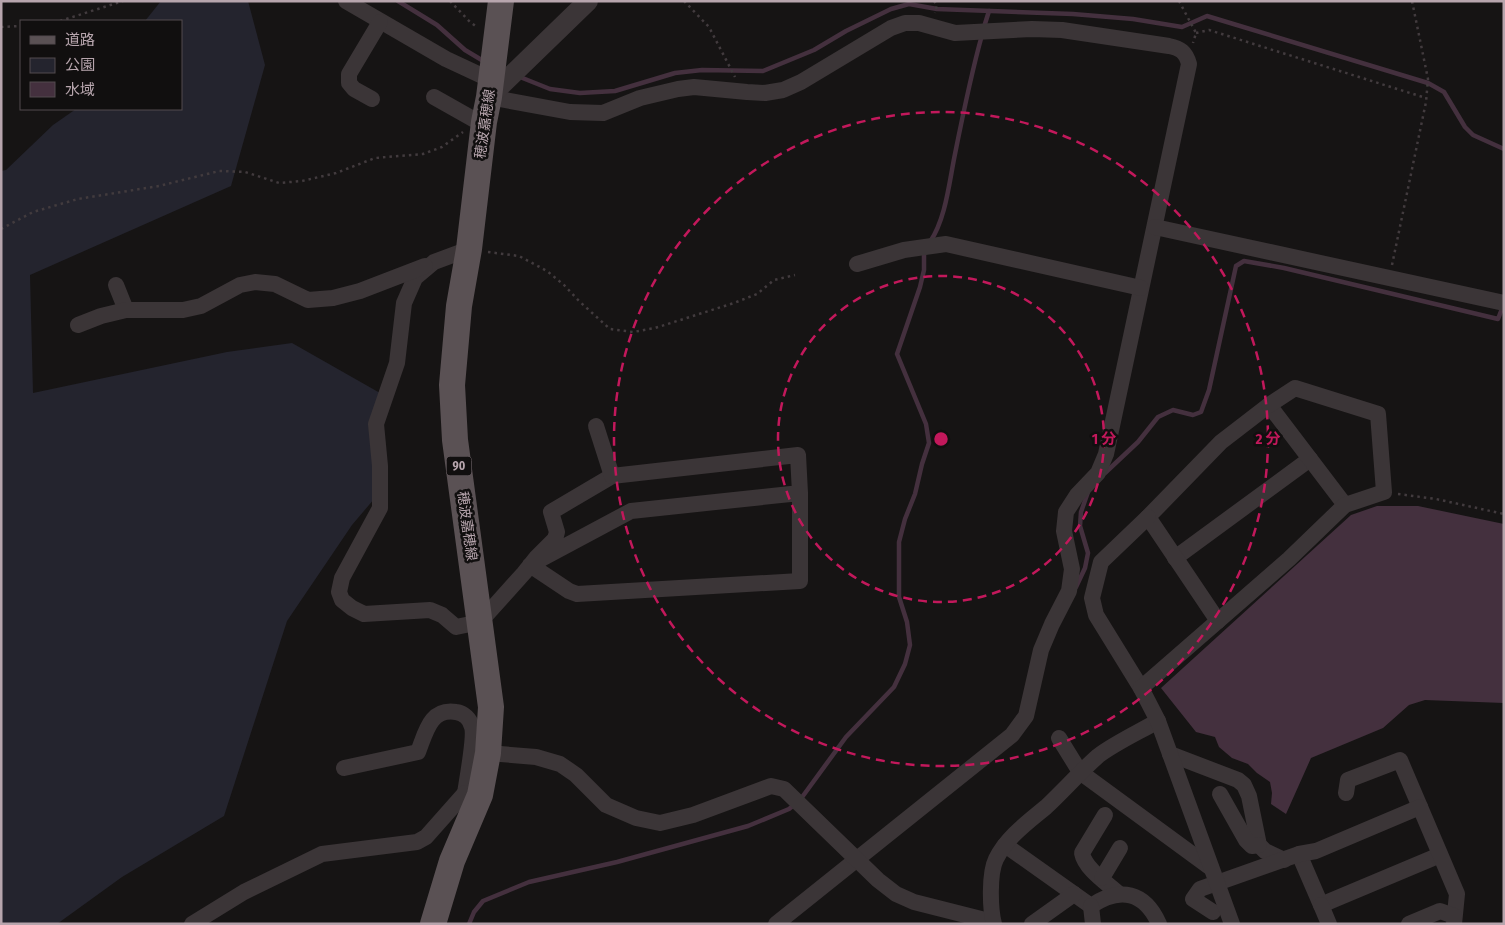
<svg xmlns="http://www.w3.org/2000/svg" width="1505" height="925" viewBox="0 0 1505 925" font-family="'Fira Sans Condensed','Noto Sans JP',sans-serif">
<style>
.green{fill:#24242e}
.water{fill:#44303e}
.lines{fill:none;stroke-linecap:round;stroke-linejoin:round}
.stream{stroke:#44303e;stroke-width:4.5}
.path{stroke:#423b3e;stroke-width:2.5;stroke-dasharray:2.5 4;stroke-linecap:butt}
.minor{stroke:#3b3537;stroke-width:16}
.tertiary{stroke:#3b3537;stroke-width:20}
.primary{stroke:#5a5154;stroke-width:26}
.ring{fill:none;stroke:#c2185b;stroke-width:2.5;stroke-dasharray:9 6}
.labels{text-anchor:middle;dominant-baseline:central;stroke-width:5;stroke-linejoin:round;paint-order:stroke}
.shield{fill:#110f0f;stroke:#85787e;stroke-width:1}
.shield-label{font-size:12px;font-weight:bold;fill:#b7a5ad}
.street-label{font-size:14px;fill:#b7a5ad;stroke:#110f0f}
.centre{fill:#c2185b;stroke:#110f0f;stroke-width:2.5}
.ring-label{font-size:15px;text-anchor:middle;font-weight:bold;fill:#c2185b;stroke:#110f0f;stroke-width:5;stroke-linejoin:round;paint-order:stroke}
</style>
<rect width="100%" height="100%" fill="#161414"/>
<polygon class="green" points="161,1 248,1 265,65 231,186 30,275 33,393 227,352 292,343 380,393 380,492 352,525 287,621 224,816 122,877 57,924 1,924 1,171 6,170 53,125 76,109 181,109 181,21 145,21"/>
<polygon class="water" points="1377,506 1418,506 1504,524 1504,703 1425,700 1409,705 1383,728 1311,758 1286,814 1271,804 1272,793 1270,782 1257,773 1248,764 1232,758 1219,747 1215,737 1196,732 1161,688 1351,515"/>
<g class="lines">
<g class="stream">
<polyline points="398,1 437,25 465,50 485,62"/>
<polyline points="984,27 989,11"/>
<polyline points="520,77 550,89 580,93 615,91 675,73 702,70 763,71 814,50 846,31 891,9 909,4 937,9 1073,14 1133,19 1182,27 1207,16 1428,83 1444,92 1465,127 1473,135 1504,149"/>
<path d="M930,242C946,218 949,183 955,154C963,114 971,74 982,35"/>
<polyline points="1105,473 1138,442 1158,417 1173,410 1193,415 1201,412 1209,390 1236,266 1244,261 1284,268 1498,319 1503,306"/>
<polyline points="1076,587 1085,568 1088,553 1080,526 1081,512 1088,492"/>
<polyline points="800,800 846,737 894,687 905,664 910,645 907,622 899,597 899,542 905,519 915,494 922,464 929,443 926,424 897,354 920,287 924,270 924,251"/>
<polyline points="469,924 474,912 483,901 529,882 617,862 748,826 789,809 794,805"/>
</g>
<g class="path">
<polyline points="450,1 470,22 478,28"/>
<polyline points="684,1 709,27 735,77"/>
<polyline points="934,1 937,5 935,13"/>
<polyline points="1179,1 1196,33 1193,43"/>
<polyline points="60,21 123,1"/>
<polyline points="1,27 21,26"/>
<polyline points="1196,33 1209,30 1426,98"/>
<polyline points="1,229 33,212 78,199 159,186 219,171 245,172 279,183 302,181 336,173 375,158 423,154 442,147 463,132"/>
<polyline points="488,252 519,256 547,271 564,285 580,302 610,329 633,332 655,328 734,303 757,294 774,280 795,275"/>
<polyline points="1392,265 1426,102 1428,79 1412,1"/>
<polyline points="1398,494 1436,499 1504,514"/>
</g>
<g class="minor">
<polyline points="346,1 446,59 491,80"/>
<polyline points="434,97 473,119 484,122"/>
<path d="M489,97L570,112L603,113L640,98L678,89L694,87L747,92L765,93L783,90L801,82L891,28L905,23H919L955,33L1032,29L1062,30L1169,46C1180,48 1186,52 1189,64L1106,454L1098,473L1077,495L1066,512L1064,531L1072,569L1069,591L1052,624L1041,650L1026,716L1012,735L776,924"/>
<polyline points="372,99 354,89 349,83 349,74 380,22"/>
<polyline points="1155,227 1504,303"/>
<polyline points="469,249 434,262 415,278 404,303 397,363 376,424 380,466 380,508 342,578 339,592 342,600 352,608 364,614 430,610 442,615 456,627 480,622 524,573 536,558 555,539 557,532 551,512 612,476 798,455 800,493 800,581 577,594 569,591 530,565 631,511 800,493"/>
<polyline points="857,264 904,250 946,244 1141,288"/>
<polyline points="116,285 126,310"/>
<polyline points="78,325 101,316 126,310 183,310 201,306 240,285 255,282 275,284 308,300 333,298 360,291 425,266"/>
<polyline points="596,426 612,476"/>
<polyline points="1175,558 1310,459"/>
<polyline points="1218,621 1148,517 1221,442 1269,405 1345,505"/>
<polyline points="1141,688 1096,615 1092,598 1101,562 1148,517"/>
<polyline points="1059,738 1080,772 1211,868"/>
<polyline points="488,753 536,757 560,764 576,775 606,805 636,818 660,823 693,815 771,786 784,789 878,880 896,894 914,902 993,922"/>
<polyline points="1170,754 1238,780 1244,785 1249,796 1259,845 1265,851 1284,860"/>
<path d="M344,768L418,752C426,732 430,708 456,712C464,713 470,719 472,727C475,736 467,780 465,793"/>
<polyline points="1346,793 1348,780 1400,760 1420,807"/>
<polyline points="1220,794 1246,840 1252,846 1259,845"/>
<path d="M1105,815L1082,853C1085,869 1107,883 1119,894"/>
<path d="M1005,845L1091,906C1120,886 1145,892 1159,924"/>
<polyline points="1299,854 1321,905 1440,855"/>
<polyline points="1102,878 1120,848"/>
<polyline points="1321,905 1329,924"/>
<polyline points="1091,906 1093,924"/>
<polyline points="1213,912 1193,899 1200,889 1299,854 1316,851 1420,807 1457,894 1454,924"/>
<polyline points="192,924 244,892 322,854 417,842 426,837 465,793 480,795"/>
<path d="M994,924C990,909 989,873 996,859C1007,837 1028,822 1046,807C1064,790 1080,772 1098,756C1115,743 1139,732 1158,721"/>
<polyline points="1032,924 1074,894"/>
<polyline points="1232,924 1158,721 1141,688 1289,559 1345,505 1384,492 1378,414 1295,388 1269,405"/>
<polyline points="1409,924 1440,911 1454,916"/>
</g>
<polyline class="tertiary" points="489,97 588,1"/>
<polyline class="primary" points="433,924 452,861 480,795 488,753 491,707 455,440 452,385 459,306 469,249 484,122 489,97 501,1"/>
</g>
<g class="ring">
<circle cx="941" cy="439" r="163"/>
<circle cx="941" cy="439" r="327"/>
</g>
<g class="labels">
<rect class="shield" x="446.5" y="456.5" width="25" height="19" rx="4"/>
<g class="shield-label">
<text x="459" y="466">90</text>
</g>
<g class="street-label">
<text transform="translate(485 124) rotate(-82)">穂波嘉穂線</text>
<text transform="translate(467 526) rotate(82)">穂波嘉穂線</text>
</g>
</g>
<circle cx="941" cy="439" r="8" class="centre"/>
<g class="ring-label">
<text x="1104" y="444">1 分</text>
<text x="1268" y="444">2 分</text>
</g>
<rect width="1505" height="925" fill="none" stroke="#b7a5ad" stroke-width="5"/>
<rect x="20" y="20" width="162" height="90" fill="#110f0f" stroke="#534b4e"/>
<rect x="30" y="36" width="25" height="8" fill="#5a5154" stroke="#534b4e"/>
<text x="65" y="45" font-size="15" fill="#b7a5ad">道路</text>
<rect x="30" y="58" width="25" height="15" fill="#24242e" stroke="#534b4e"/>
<text x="65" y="70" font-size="15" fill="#b7a5ad">公園</text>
<rect x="30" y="82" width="25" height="15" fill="#44303e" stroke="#534b4e"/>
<text x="65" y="95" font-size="15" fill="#b7a5ad">水域</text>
</svg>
